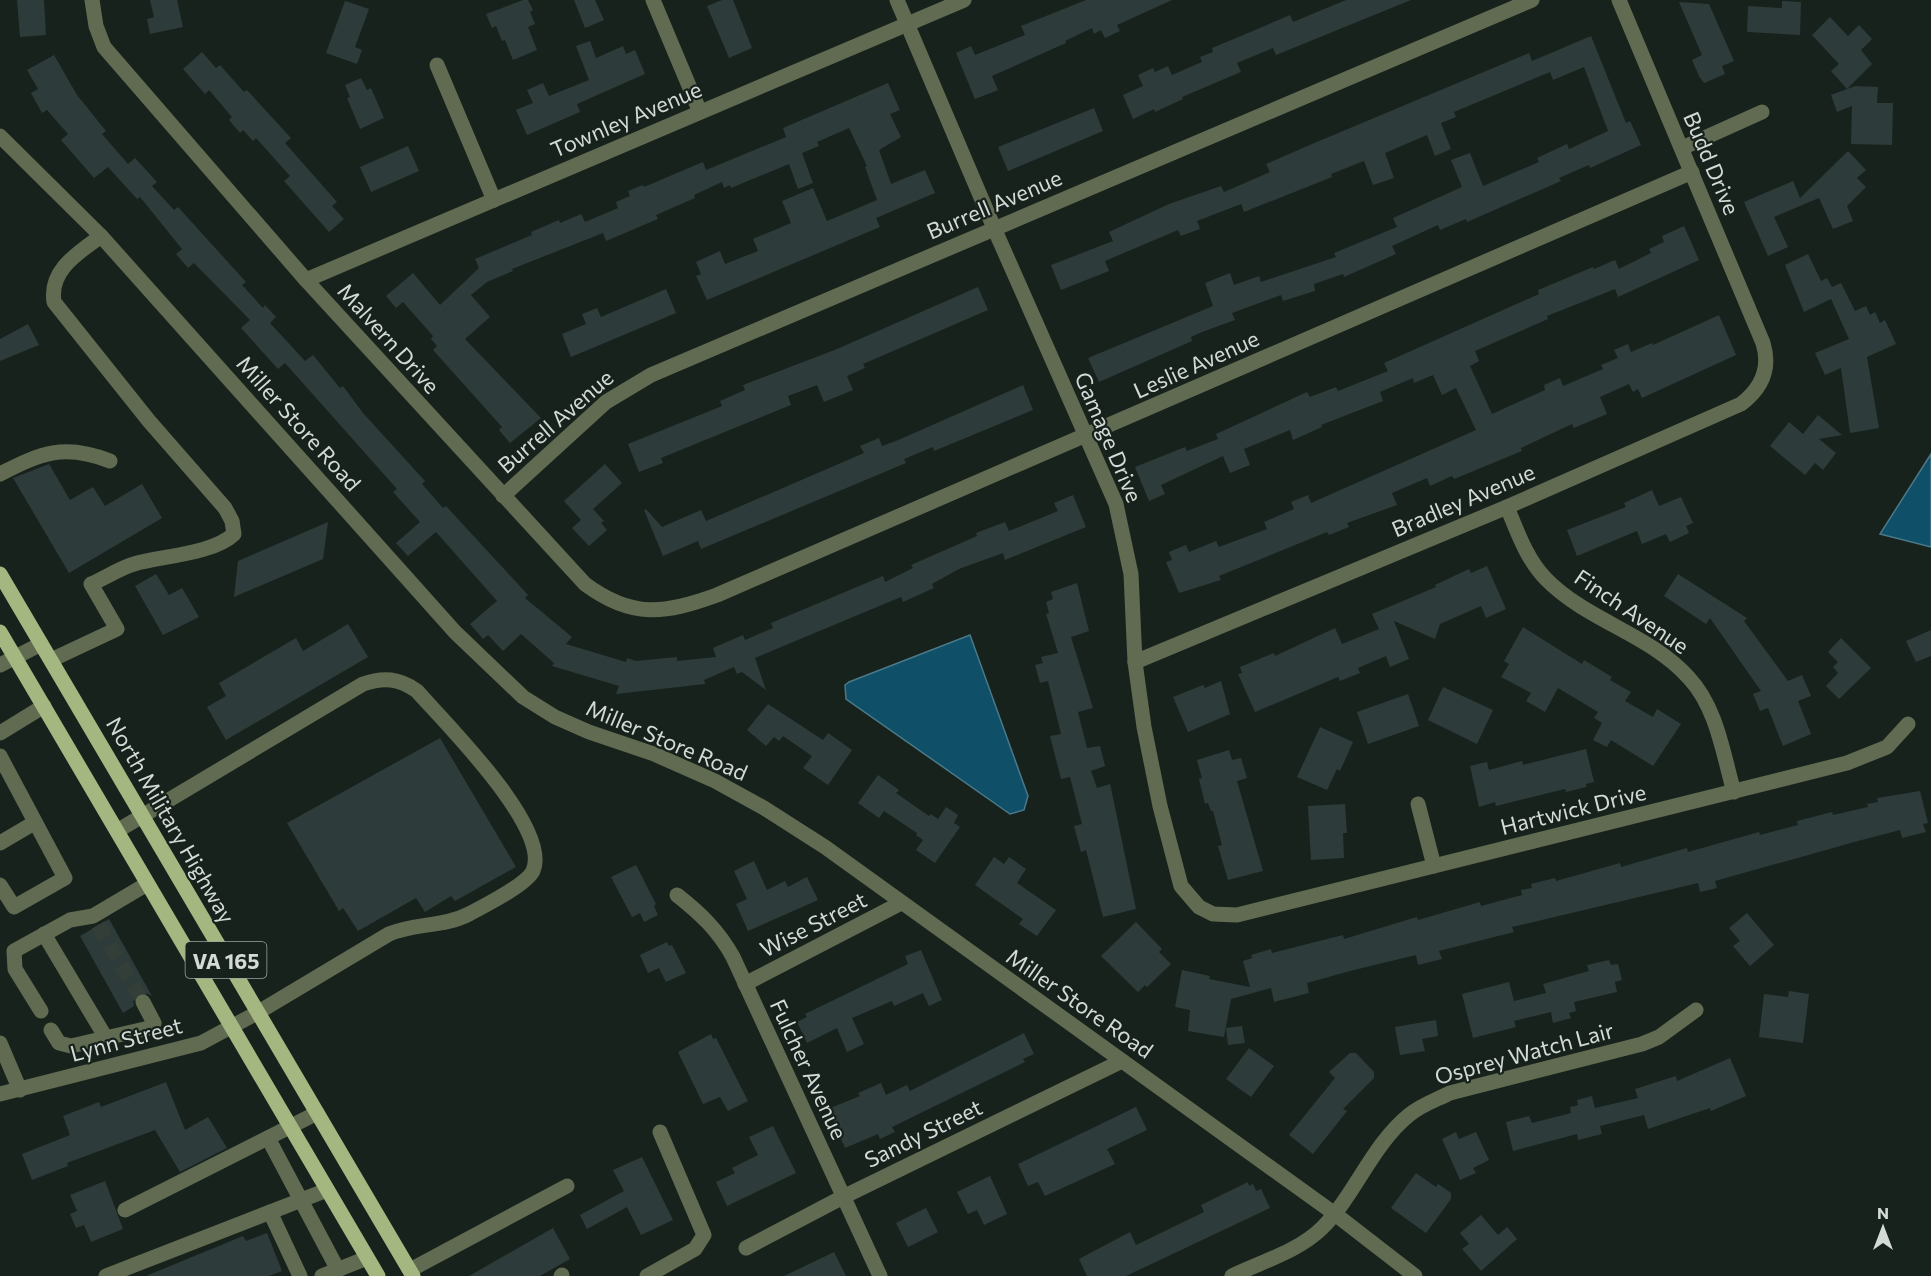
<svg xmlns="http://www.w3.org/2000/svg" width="1931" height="1276" viewBox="0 0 1931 1276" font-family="Commissioner,sans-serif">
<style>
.water{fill:#0f4f67;stroke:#4a7989;stroke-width:1.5}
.building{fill:#2e3b3b}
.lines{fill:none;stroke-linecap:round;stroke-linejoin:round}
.minor-tunnel{stroke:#343e38;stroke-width:15;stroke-dasharray:15 8;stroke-linecap:butt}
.minor{stroke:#616b51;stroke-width:15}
.major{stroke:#a4b781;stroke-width:15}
.labels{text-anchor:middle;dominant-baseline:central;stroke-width:4.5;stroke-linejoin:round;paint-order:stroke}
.shield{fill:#18221c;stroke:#9ca49f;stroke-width:1.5}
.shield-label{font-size:21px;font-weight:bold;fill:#d4dbd7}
.street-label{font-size:22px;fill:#d4dbd7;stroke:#18221c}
</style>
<rect width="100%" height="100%" fill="#18221c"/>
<g class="water">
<polygon points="1931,454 1931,547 1880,534"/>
<polygon points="970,635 1028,796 1024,810 1010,814 846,699 845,685 849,682"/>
</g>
<g class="building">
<polygon points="17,0 44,0 46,35 20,37"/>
<polygon points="150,0 177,0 183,27 150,34 147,19 154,17"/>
<polygon points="523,0 528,0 533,10 530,12 535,24 528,27 537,50 513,60 505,40 502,41 496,26 492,28 486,14"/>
<polygon points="574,0 595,0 604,20 585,28"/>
<polygon points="722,0 733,0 752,48 729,58 707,6"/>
<polygon points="1086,0 1172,0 1117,25 1120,31 1105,38 1101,30 1094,34 1092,28 1065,41 1066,43 992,76 998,90 975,99 956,53 971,46 975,55 1025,35 1021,26"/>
<polygon points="1346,0 1411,0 1276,55 1273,48 1237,63 1241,72 1182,97 1183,99 1155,112 1154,109 1133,119 1123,95 1143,86 1138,75 1153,68 1155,72 1168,66 1172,75 1202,62 1200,57 1213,52 1212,48 1241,36 1290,15 1293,22"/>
<polygon points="345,1 369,9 355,47 362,50 357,64 326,53"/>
<polygon points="1782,1 1801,2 1800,35 1747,32 1748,6 1782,8"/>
<polygon points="1679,2 1709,4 1734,61 1722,66 1725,74 1704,83 1699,76 1692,60 1702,55"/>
<polygon points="1830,17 1848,36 1859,25 1872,39 1861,50 1872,64 1847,89 1831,71 1839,64 1812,35"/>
<polygon points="1591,36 1626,123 1630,121 1641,145 1590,168 1589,165 1559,178 1561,181 1467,222 1466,219 1440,230 1438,225 1392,246 1396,254 1344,277 1343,274 1314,284 1315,291 1283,301 1281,295 1232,313 1235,320 1202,332 1191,337 1192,341 1099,382 1088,358 1213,306 1205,283 1230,273 1234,285 1259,276 1261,282 1336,257 1334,253 1397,227 1393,218 1462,187 1451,160 1470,153 1483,186 1539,162 1537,158 1567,144 1569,149 1608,131 1584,67 1553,80 1550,72 1454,112 1456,117 1441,123 1451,149 1435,156 1427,135 1385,153 1394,178 1373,185 1364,161 1331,174 1332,177 1244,212 1241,204 1197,221 1200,229 1181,236 1178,230 1105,261 1109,271 1061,290 1051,265 1113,241 1109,232 1169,204 1221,186 1224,192 1270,172 1266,164 1312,144 1529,53 1532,61"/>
<polygon points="590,41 596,58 623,46 626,54 635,50 645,74 577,104 580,112 527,135 516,110 533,103 527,90 543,83 549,96 589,80 576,46"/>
<polygon points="202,52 216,68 220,65 244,92 247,90 291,138 285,143 337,202 332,206 344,219 329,232 284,181 290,176 256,138 253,141 243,130 240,133 229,120 232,117 209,90 205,94 183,69"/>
<polygon points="54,55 77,95 106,131 102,134 128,164 135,158 157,182 152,186 174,210 178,207 246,282 242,285 263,308 265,305 276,317 270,323 305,361 313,355 340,388 343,386 363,413 425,481 422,484 443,508 446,506 528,595 525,598 572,637 566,644 626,662 627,658 636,661 677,657 677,661 716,657 713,648 743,635 745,640 773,628 771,623 883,576 885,582 913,568 911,565 977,536 976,533 1005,522 1009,531 1058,511 1054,503 1073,495 1086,527 1005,560 1003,553 959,569 932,584 934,588 903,602 901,597 755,658 766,690 742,672 737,674 734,667 704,680 705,684 616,694 619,686 552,666 554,663 521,634 503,651 488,635 483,639 470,624 497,601 436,532 408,556 396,543 420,522 393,492 397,489 285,363 278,369 241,328 250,320 194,263 188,268 176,254 182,249 140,197 137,199 108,167 94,178 61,140 68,134 47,110 42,113 31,93 38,89 27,70"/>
<polygon points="361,78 367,90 371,88 384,118 360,129 347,98 350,97 345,85"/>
<polygon points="888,83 900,110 890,114 901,137 879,150 891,184 925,170 935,193 876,218 880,227 707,300 696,276 701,274 696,262 720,251 725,264 758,251 753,239 791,223 782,201 813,188 827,221 877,200 865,167 867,166 849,128 817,142 819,146 802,153 813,183 798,189 789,164 731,188 730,185 724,188 722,182 694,195 695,198 656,215 658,219 606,241 603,233 512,269 513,271 487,282 471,295 490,317 465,339 541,418 510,443 499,430 502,427 433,350 437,346 431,339 433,336 403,302 396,308 386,296 413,273 440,305 479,268 475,259 532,235 531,232 559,220 560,223 581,214 585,222 618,208 616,202 630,196 628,191 643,185 644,187 703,162 706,170 786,137 783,128"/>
<polygon points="1855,86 1878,87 1877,103 1893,103 1892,145 1851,144 1852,106 1837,112 1831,95"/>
<polygon points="1094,108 1103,131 1008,171 998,147"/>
<polygon points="408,146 419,171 371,192 360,167"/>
<polygon points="1848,151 1866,170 1857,178 1866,187 1847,206 1853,221 1833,229 1819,198 1774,217 1788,247 1768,256 1744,202 1793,181 1800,198"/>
<polygon points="1684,226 1699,260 1618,297 1615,289 1547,316 1548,319 1475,351 1479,361 1470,366 1492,414 1545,390 1544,385 1560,378 1563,386 1603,369 1601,365 1618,358 1614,350 1628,344 1631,352 1652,343 1653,345 1719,315 1736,355 1642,398 1638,389 1633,392 1629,384 1600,397 1607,414 1574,428 1572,424 1521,448 1522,451 1454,479 1452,476 1430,486 1427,478 1392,493 1397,505 1347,523 1349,527 1329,535 1327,532 1219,576 1221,580 1179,593 1166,562 1172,560 1169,552 1186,545 1189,552 1216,541 1219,547 1267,529 1264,522 1294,509 1291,502 1308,495 1311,503 1476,430 1456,388 1442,395 1433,375 1414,383 1413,378 1380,392 1383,401 1321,425 1322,427 1293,440 1290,430 1244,449 1250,465 1230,473 1223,456 1161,485 1165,494 1149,501 1135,467 1185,447 1187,451 1218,439 1216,434 1307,392 1310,397 1336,387 1338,391 1388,371 1384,363 1539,294 1538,290 1593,267 1594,269 1615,260 1619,269 1651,253 1649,249 1664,242 1662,236"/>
<polygon points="1808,254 1821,281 1827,278 1832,287 1841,283 1855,311 1866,306 1870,315 1875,312 1880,323 1885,320 1896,344 1867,357 1879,428 1850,433 1841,368 1825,375 1815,353 1849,339 1831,299 1804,312 1785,265"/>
<polygon points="978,287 988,310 863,364 865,368 847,376 853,390 824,402 817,385 788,396 791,405 661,458 663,463 639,472 628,444 722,406 720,401 745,390 743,385 837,349"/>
<polygon points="666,289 676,313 571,357 562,334 586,324 582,314 597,308 601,317"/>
<polygon points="28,324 39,345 0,361 0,339"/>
<polygon points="1023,385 1033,410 934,451 933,447 904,459 906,463 701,549 698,541 663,556 644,510 646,509 662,527 701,510 706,521 864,453 860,446 879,438 882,446 896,441"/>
<polygon points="1818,415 1842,435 1819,439 1836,453 1823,470 1815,463 1805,475 1770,446 1789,422 1803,434"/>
<polygon points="49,464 70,500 93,487 105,506 142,484 162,518 69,573 13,478"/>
<polygon points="605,464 622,483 593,509 604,521 601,523 607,530 589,546 572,528 581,520 564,501"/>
<polygon points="1652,490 1659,506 1681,497 1693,523 1686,526 1689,533 1670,542 1666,534 1642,544 1637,531 1577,556 1567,530 1626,507 1624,503"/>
<polygon points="328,522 323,559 234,597 238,561"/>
<polygon points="1487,566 1506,609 1486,618 1481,606 1440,624 1435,639 1394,621 1409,659 1390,667 1386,656 1358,668 1360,673 1340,681 1338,677 1255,712 1238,674 1242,673 1240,667 1274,653 1275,656 1335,628 1342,644 1379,629 1372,614 1436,587 1435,585 1469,569 1471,573"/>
<polygon points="156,574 169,595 182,588 199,617 163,635 135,586"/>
<polygon points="1678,574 1747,618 1744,621 1788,681 1802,675 1811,696 1798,701 1811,734 1783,746 1768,708 1760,711 1753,694 1761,691 1710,618 1706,624 1664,596"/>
<polygon points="1077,583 1089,631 1071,637 1093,708 1078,712 1087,748 1100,746 1105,766 1091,771 1097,788 1110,784 1111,788 1136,909 1103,917 1086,850 1081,852 1074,826 1082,824 1070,777 1061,779 1050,736 1061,734 1048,681 1040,683 1035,665 1043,663 1041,657 1058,653 1046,614 1049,613 1046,602 1053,599 1051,592"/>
<polygon points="348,624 368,657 226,740 207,707 226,696 219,683 296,638 303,651"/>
<polygon points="1523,627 1582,664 1584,660 1612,677 1610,680 1631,692 1625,701 1653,717 1657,709 1681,724 1653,766 1611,740 1607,747 1593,740 1602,723 1594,718 1598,712 1558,688 1545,712 1526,701 1531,693 1501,677 1509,664 1504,661"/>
<polygon points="1931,630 1931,656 1916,662 1906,641"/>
<polygon points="1841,638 1871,668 1839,699 1826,686 1838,673 1833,667 1838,662 1828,652"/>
<polygon points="1221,681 1230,714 1188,732 1173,697 1203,685 1205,688"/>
<polygon points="1443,687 1493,710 1477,744 1428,720"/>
<polygon points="1408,694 1419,726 1368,744 1357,712"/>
<polygon points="768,704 823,740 828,733 852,750 828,785 803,768 812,756 783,736 779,741 774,737 766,746 747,730"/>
<polygon points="1320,727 1353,742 1340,771 1337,769 1327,790 1297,777"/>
<polygon points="440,738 516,867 455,901 451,896 425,912 416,898 358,931 343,908 339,911 287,823"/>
<polygon points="1586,749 1594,782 1586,784 1586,787 1566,792 1565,789 1496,806 1495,802 1479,807 1470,766 1487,762 1489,770 1522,761 1523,765"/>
<polygon points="1229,750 1232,760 1241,758 1247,778 1237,781 1263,871 1228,880 1218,846 1222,845 1213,811 1211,811 1208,803 1205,804 1199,779 1202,778 1197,760"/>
<polygon points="878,775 899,790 896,793 929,816 931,814 938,819 946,807 958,815 954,823 960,827 935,863 916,850 923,840 916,835 917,833 884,811 879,818 858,803"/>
<polygon points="1920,791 1928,823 1923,824 1926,832 1902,838 1900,830 1858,841 1715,881 1717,888 1700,892 1698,883 1512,927 1514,932 1439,951 1442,959 1418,965 1416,955 1350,971 1307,983 1309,993 1274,1002 1271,988 1231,999 1224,1037 1188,1031 1190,1010 1175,1007 1182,970 1210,976 1209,979 1250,987 1243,961 1252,958 1251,955 1271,949 1272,953 1343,935 1344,939 1417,917 1418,920 1480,902 1481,906 1522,895 1521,890 1532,888 1531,884 1555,878 1556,881 1620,863 1621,867 1687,848 1688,852 1759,832 1760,835 1798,825 1797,821 1832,812 1833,815 1868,807 1867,804 1878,802 1877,798"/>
<polygon points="1345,804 1347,833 1343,833 1344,858 1311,860 1308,806"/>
<polygon points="994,857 1004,864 1009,857 1026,869 1017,883 1056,910 1037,936 1019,924 1023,919 975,885"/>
<polygon points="754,861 767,890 785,881 788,887 807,877 818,900 748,931 736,904 747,899 734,871"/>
<polygon points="636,865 656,904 654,906 658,915 644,922 640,913 632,917 611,877"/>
<polygon points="1747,913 1774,945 1750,966 1733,946 1740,941 1729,928"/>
<polygon points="109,919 152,996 144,992 138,994 133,1001 134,1006 123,1013 80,936"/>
<polygon points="1136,922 1162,949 1159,952 1171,964 1147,987 1145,985 1138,992 1101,956"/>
<polygon points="667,942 669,946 672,945 686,973 666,982 659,968 648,973 640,955"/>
<polygon points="921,950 942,1000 929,1006 923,993 894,1006 892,1001 852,1018 864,1044 847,1052 837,1028 807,1043 797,1022 807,1017 805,1014 908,964 905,956"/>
<polygon points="1609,960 1611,965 1618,964 1622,980 1615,982 1617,992 1574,1002 1576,1011 1569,1013 1571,1018 1553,1023 1551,1012 1514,1021 1516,1027 1473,1038 1462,994 1509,982 1514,1001 1546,993 1543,984 1589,971 1587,965"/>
<polygon points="1789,991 1809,994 1803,1043 1759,1037 1764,994 1788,997"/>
<polygon points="1436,1020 1438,1036 1422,1039 1425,1051 1400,1055 1395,1027"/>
<polygon points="1242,1026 1245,1043 1228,1045 1226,1028"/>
<polygon points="1024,1033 1034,1054 1023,1059 1025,1062 892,1127 895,1132 880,1139 878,1134 845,1148 828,1109 860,1096 858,1093 881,1083 886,1095 907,1085 910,1091"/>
<polygon points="711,1034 713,1039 716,1038 748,1101 728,1111 720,1097 703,1104 678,1052"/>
<polygon points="1249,1048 1274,1066 1251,1097 1226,1079"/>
<polygon points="1350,1053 1356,1053 1374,1072 1374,1078 1343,1109 1347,1111 1313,1154 1289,1135 1335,1078 1329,1072"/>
<polygon points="1730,1058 1746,1096 1711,1111 1710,1108 1648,1129 1644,1115 1600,1126 1602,1134 1578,1140 1577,1134 1513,1151 1506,1122 1529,1116 1532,1123 1571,1113 1570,1107 1578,1105 1577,1100 1592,1096 1595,1108 1638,1098 1635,1089 1676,1076 1677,1081"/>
<polygon points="166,1082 185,1130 208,1117 227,1148 180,1172 155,1130 67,1163 68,1166 32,1180 22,1154 70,1135 63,1116 99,1102 101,1107"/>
<polygon points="1136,1107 1147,1130 1107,1149 1115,1164 1045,1196 1038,1182 1028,1186 1018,1164"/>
<polygon points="773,1126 796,1173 727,1206 716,1182 735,1173 732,1168 758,1155 749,1137"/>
<polygon points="1456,1132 1459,1139 1476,1132 1489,1160 1473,1168 1476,1173 1460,1180 1442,1139"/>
<polygon points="642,1157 673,1220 641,1235 627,1207 587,1229 580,1215 624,1191 613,1170"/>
<polygon points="1416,1173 1436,1187 1438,1184 1451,1193 1451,1199 1426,1233 1391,1208"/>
<polygon points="990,1176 1007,1214 984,1225 977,1210 968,1214 957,1192"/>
<polygon points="105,1181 123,1229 91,1242 84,1225 76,1228 70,1214 77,1211 70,1195"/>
<polygon points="1248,1182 1249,1186 1253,1184 1256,1191 1261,1189 1270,1208 1126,1276 1087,1276 1079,1259 1130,1232 1136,1245 1204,1212 1201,1205"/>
<polygon points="926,1208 938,1232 908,1247 896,1223"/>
<polygon points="1481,1215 1498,1235 1507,1227 1517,1239 1481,1271 1462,1249 1469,1244 1460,1233"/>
<polygon points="553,1228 570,1259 540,1276 469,1276"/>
<polygon points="267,1233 282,1271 269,1276 146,1276 243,1236 246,1241"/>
<polygon points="834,1252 846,1276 784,1276"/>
</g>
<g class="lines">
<polyline class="minor-tunnel" points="98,925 143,1002"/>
<g class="minor">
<path d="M92,0L96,26L104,47L306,280L585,584C632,619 665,614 717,595L1692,172"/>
<polyline points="653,0 700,112"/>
<polyline points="897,0 994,228 1116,504 1131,574 1135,662 1144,727 1160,806 1181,886 1199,907 1213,914 1237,915 1847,763 1887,747 1908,724"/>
<polyline points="437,65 494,200"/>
<polyline points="0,136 101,236 455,632 523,697 555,717 589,732 654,754 715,781 764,808 825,847 1335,1214 1415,1276"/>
<polyline points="1682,148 1762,112"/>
<polyline points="306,280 964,0"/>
<path d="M0,474C41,453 64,443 110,461"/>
<polyline points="503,496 606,402 651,375 1532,0"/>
<path d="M1507,507C1517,531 1527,560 1546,579C1587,621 1650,634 1689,678C1717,708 1723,754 1734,792"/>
<path d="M51,660L117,629L91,584C105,578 120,568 134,564C162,556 213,554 234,534L232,521L225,508L149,421L54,302C49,270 78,253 101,236"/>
<path d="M1135,662L1507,507L1741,404C1761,389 1771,369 1763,343L1619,0"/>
<polyline points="0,665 41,644"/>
<polyline points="0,733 44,706"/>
<polyline points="0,756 65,878 14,907 0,885"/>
<polyline points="1418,804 1434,866"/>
<polyline points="0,843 34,823"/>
<path d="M677,895C701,914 718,930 733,957L880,1276"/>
<polyline points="44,934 106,1038"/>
<polyline points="745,984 901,903"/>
<polyline points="41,1011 15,969 14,951 70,920 93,916 147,884"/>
<polyline points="51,1030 59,1043 71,1046 149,1028 154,1023 143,1002"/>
<polyline points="0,1043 20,1090"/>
<path d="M0,1094L201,1043L257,1013L389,934C415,923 444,927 469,914C484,906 526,885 533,871C552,828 444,722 417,691C399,678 383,677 363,684L117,831"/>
<polyline points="268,1138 338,1270"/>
<polyline points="125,1210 317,1113"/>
<polyline points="270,1212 300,1276"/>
<polyline points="746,1248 843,1197 1122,1061"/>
<polyline points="410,1270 567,1186"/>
<polyline points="106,1276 327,1190"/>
<polyline points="322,1276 367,1258"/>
<polyline points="561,1276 562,1275"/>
<polyline points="647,1276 695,1249 704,1235 660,1132"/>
<path d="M1232,1276C1261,1262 1299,1251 1322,1228C1355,1195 1372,1145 1409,1115C1421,1105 1436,1100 1450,1093L1642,1044L1659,1037L1696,1010"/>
</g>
<g class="major">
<polyline points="0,574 413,1276"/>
<polyline points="0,632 378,1276"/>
</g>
</g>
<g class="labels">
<rect class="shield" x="185.5" y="942" width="81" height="36" rx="4.5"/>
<g class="shield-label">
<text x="226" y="960">VA 165</text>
</g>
<g class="street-label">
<text transform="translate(626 119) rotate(-23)">Townley Avenue</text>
<text transform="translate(1712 163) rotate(67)">Budd Drive</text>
<text transform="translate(994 204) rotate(-23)">Burrell Avenue</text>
<text transform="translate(389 338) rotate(48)">Malvern Drive</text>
<text transform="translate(1196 364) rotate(-24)">Leslie Avenue</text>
<text transform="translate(555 421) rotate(-41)">Burrell Avenue</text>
<text transform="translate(299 423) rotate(48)">Miller Store Road</text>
<text transform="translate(1109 437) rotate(67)">Gamage Drive</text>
<text transform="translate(1463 500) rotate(-23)">Bradley Avenue</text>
<text transform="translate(1632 611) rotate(34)">Finch Avenue</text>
<text transform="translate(667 740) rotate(23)">Miller Store Road</text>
<text transform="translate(1573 809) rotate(-14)">Hartwick Drive</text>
<text transform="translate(171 820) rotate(60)">North Military Highway</text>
<text transform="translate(813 924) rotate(-27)">Wise Street</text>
<text transform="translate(1080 1003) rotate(35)">Miller Store Road</text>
<text transform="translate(126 1039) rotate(-15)">Lynn Street</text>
<text transform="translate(1524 1053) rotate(-15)">Osprey Watch Lair</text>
<text transform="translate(809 1069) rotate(65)">Fulcher Avenue</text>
<text transform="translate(923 1133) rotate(-26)">Sandy Street</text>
</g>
</g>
<g transform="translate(1883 1228)" stroke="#18221c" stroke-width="4.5" paint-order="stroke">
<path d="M0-4.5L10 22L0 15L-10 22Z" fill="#d4dbd7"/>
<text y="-9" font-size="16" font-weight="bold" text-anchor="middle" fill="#d4dbd7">N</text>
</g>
</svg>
